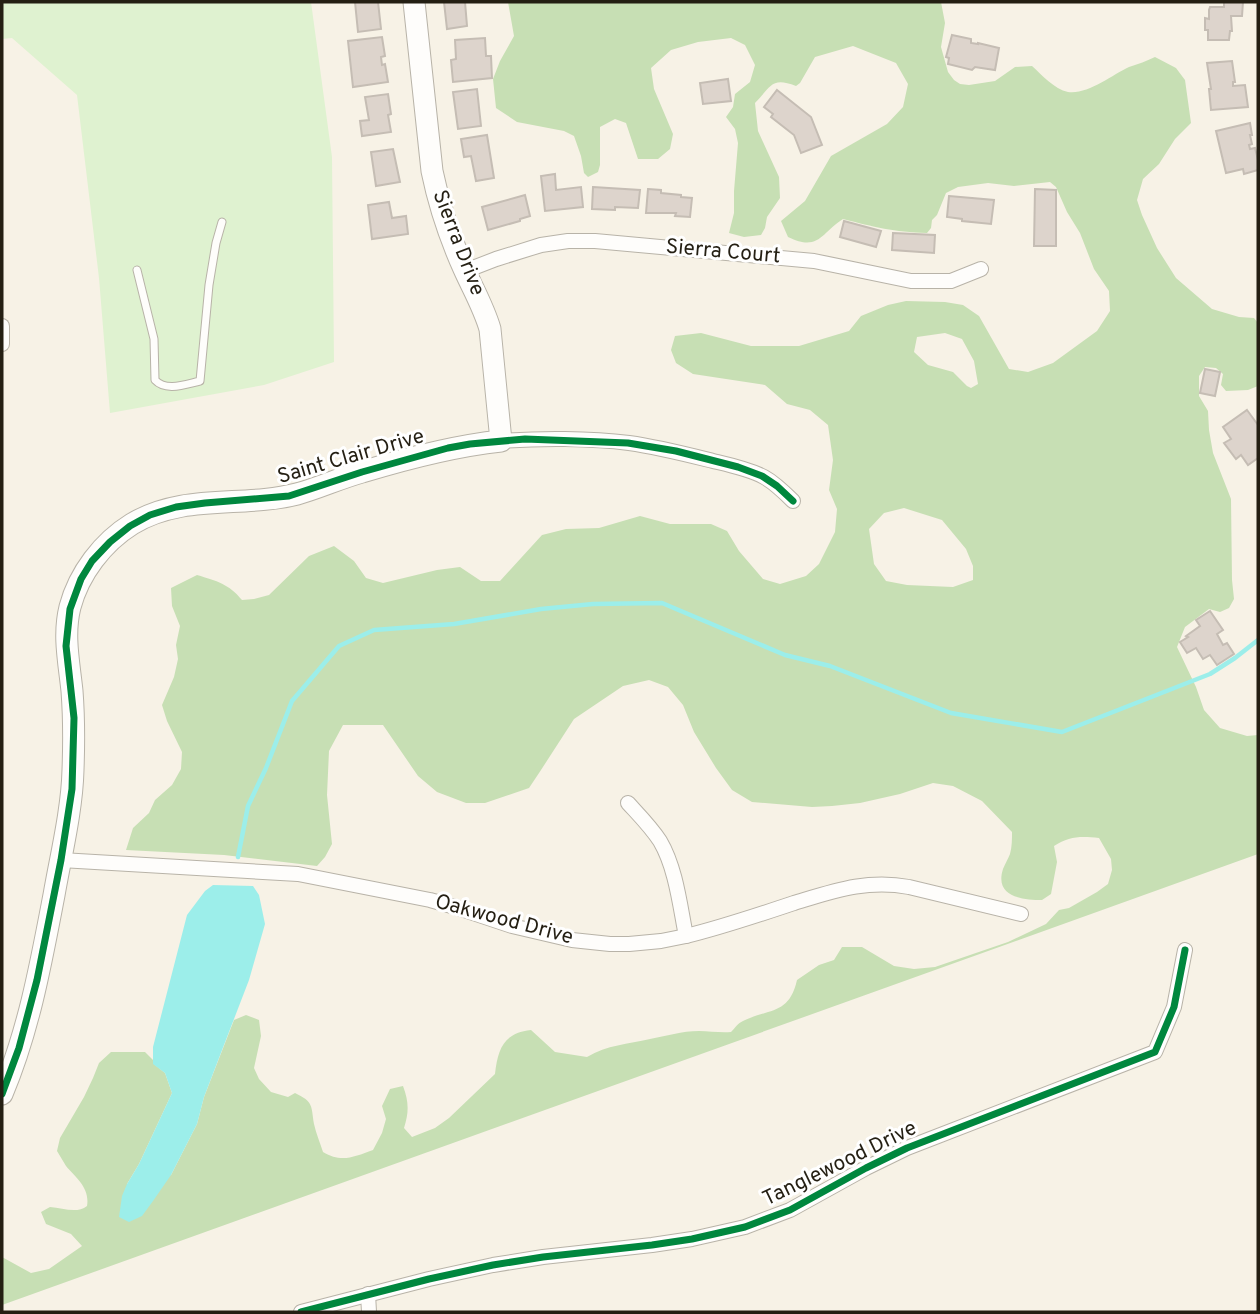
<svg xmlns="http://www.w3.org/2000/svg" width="1260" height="1314" viewBox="0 0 1260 1314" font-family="Overpass,sans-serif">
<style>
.green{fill:#dff2d0}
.forest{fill:#c7dfb4;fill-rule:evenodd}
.water{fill:#9ceeea}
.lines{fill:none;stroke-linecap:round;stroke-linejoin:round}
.stream{stroke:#9ceeea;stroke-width:4.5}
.building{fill:#ddd4cc;stroke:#c5bdb4;stroke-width:2}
.lane-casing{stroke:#b8b3a8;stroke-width:9}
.street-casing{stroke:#b8b3a8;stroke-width:16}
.secondary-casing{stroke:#b8b3a8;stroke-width:23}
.lane{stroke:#fefdfb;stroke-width:7}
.street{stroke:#fefdfb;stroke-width:14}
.secondary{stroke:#fefdfb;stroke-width:21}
.cycleway-casing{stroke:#fff;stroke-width:11}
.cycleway{stroke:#00873e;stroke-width:7}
.labels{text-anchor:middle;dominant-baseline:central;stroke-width:6;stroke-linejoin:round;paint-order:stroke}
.street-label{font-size:21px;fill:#241f13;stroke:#fff}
</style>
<rect width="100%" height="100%" fill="#f7f2e6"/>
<polygon class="green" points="2,2 311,2 332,157 334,362 264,385 110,413 99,278 77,95 12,38 2,39"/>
<path class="forest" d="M508,2H941L945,23L941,47L948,72L954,80L960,84L969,85L995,81L1015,67L1032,66C1042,75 1054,89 1068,92C1087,95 1112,75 1129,67C1138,64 1147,61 1155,57L1176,68L1185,80L1191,123L1175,139L1159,164L1143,179L1137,200L1142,215L1157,248L1176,278L1212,309L1239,317L1254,318L1258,323V386L1248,390L1226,391L1221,385L1223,374L1216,368L1205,367L1199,376V396L1208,411L1209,430L1213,453L1231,499L1232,580L1234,599L1229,608L1220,612L1209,609L1185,627L1177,647L1196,687L1204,710L1220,728L1247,736L1258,735V854L2,1305V1257L31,1273L49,1269L82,1246L71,1234L46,1224L41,1212L50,1207C63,1208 77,1214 87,1206C90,1188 77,1179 66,1166C63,1161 60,1156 57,1151L60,1138L84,1097L93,1078L99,1063L111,1052H145L153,1060L154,1064L165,1073L172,1093L139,1164L127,1184L171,1175L197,1124L204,1097L234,1020L246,1015L259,1020L261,1036L254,1068L259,1079L271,1092L288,1097L295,1093C314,1102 311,1106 314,1124C316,1133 320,1143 323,1152C341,1163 354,1157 373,1150L382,1133L386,1119L382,1106L390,1089L403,1086C409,1102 409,1112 404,1128L412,1137L435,1128L449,1118L495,1074C498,1048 504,1033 531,1030L555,1052L587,1057C607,1045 628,1044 650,1039C666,1036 682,1031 699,1031C710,1031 720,1033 731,1032C735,1028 738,1023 743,1021C770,1008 789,1015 797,980L819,965L834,960L842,947H862L894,966L914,969L935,967L1008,942L1046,924L1059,910L1069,908L1097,892L1108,884L1112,870L1111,859L1099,838C1081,836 1069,836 1054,846L1057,862L1051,894L1042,900C1023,900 994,897 1003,869C1005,864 1008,859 1010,854C1012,847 1012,839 1012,832L982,801L953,786L933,783L900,794L860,803L832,806L812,807L752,802L732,790L716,768L694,732L683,705L668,687L649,680L623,686L574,719L541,770L529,788L485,803H466L437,792L418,776L383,725H343L329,751L327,795L332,844L325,857L317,866L224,855L126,850L133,828L149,813L155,800L172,785L181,769L182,752L167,721L162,705L174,677L178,659L176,645L180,626L172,606L171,588L197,575C217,581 229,584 242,600L254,599L269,595L309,556L334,546L354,561L366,578L383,583L437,570L460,567L481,581H500L542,535L566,529L599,528L640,516L670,524H711L727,531L739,551L763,579L780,584L806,576L819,564L835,532L837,509L829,490L833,460L828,425L810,410L787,404L765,385L693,374L676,363L671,350L675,336L701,333L751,346H799L849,331L861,316L888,305L906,301L945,302L963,305L979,316L1009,369L1028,372L1053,363L1097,331L1110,311L1109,291L1094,269L1080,233L1067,212L1056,187L1050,182L1014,186L988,183L958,187L946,193L937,215L932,220L931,228L927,233C894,232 874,227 843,219C821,233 819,252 788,237L781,221L805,201L831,156L887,124L903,107L908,84L896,63L853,46L815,57L800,83L796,86C771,76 771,87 755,103L758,131L779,177L780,198L767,217L765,228L761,235L744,237L729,233L734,213V191L738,143L735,129L726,117L733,107L735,94L750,82L755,65L745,45L731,38L698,42L671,50L651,68L654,89L673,134L670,149L658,159H638L626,123L615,119L600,127V165L598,172L588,177L584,173L581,156L574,136L564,131L517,122L496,108L493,79L500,61L514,36ZM945,333L962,339L974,361L978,384L971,388L967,386L953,372L928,365L914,352L917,337ZM904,508L942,520L966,549L973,566V580L953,587L907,585L886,581L874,564L869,529L884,513Z"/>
<polygon class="water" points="213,885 253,886 259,895 265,924 249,980 204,1097 197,1124 171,1175 153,1201 142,1216 129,1222 119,1217 122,1196 127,1184 139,1164 172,1093 165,1073 153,1064 153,1047 187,915 205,891"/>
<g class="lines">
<polyline class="stream" points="238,857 248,806 266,768 292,701 339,646 374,630 454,624 541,609 593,604 662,603 785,655 830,666 951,713 1062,732 1210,674 1235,658 1258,640"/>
</g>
<g class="building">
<polygon points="355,2 378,2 381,29 358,32"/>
<polygon points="444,2 465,2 467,26 447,29"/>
<polygon points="1224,2 1243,2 1242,16 1231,16 1232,31 1230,31 1229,40 1208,40 1208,30 1205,30 1205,18 1209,19 1209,10 1210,7 1224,7"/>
<polygon points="952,35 971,39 971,43 978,44 978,43 999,48 995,70 975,67 972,70 948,64 949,58 946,57"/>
<polygon points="382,37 385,56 381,57 382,65 385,64 388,82 353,87 348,41"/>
<polygon points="485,38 486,56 491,56 492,78 453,82 451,60 456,59 455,40"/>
<polygon points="1232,61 1235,82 1233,82 1233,86 1245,85 1248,107 1211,110 1209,89 1211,89 1207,63"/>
<polygon points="728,79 731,101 703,104 700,83"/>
<polygon points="477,89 481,126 458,129 453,92"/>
<polygon points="777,90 811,117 822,145 801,153 794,135 771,117 773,114 764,107"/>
<polygon points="388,94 391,114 388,115 391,132 362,136 360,121 369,120 365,97"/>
<polygon points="1250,123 1252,135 1250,135 1252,144 1249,145 1250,149 1255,148 1258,160 1258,170 1244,174 1243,169 1226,173 1216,131"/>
<polygon points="487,135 494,178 476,181 471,156 464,157 461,139"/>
<polygon points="393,149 400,182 376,186 371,152"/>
<polygon points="555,174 556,190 581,187 583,207 545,211 541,176"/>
<polygon points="593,187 640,190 638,208 615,207 615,210 592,209"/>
<polygon points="648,189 661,190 661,193 681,195 681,197 692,198 690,217 675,216 676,213 646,213"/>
<polygon points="1035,189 1056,190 1056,246 1034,246"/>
<polygon points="525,195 530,216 520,219 520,221 488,230 482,207"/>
<polygon points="949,196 994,200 991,224 962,221 962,219 947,217"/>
<polygon points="389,202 392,218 406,216 408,234 372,239 368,205"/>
<polygon points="844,221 881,231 876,247 840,237"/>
<polygon points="893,233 935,235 934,253 892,250"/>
<polygon points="1205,369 1220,372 1215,396 1200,393"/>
<polygon points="1247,410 1258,425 1258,458 1248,465 1241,455 1236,459 1224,443 1231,439 1223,427"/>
<polygon points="1210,611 1223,630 1217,634 1223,645 1227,643 1234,654 1217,665 1210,655 1203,659 1196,648 1187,653 1180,642 1188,637 1186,636 1200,626 1196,620"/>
</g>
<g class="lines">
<g class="lane-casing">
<path id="lane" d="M137,270L154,339L155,380C166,392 186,384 200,381L209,285L216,243L222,222"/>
</g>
<g class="street-casing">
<g id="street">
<polyline points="465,271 496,259 541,245 568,241 595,241 814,261 911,281 951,281 981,269"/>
<polyline points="2,326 2,344"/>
<path d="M501,441C540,438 590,438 629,443C658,447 685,454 713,461C730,465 749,469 764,477C775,483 784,492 793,501"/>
<path d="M628,803C639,815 651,827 660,841C676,868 680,906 686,936"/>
<path d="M61,860L298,874L430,900L455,907L512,926L572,940L610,944H629L661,941L686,936C723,927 758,915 794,903C834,891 867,879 909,887L1021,914"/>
<polyline points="368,1294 369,1312"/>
<polyline points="301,1312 429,1279 493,1265 543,1257 652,1245 692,1239 745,1227 790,1210 866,1168 907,1148 1155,1052 1174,1007 1185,950"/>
</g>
</g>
<g class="secondary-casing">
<path id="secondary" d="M2,1094C29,1030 41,963 54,895C61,855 72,810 73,770C74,743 74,717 72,691C69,662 63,635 70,607C79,573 103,542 132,524C183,493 243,508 297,494C319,488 340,478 362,472C408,458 454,446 501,441L490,329C484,308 473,289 464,269C450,238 439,205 432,171L414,2"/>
</g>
<use href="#lane" class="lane"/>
<use href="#street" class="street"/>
<use href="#secondary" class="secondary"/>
<g class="cycleway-casing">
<g id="cycleway">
<polyline points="2,1094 19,1048 37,980 61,860 72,789 74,718 66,646 70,609 81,579 92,561 110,542 130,526 150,515 176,507 205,503 289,496 362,472 448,448 470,444 525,439 628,443 676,451 738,467 762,476 777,486 793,501"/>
<polyline points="301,1312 429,1279 493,1265 543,1257 652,1245 692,1239 745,1227 790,1210 866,1168 907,1148 1155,1052 1174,1007 1185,950"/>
</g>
</g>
<use href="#cycleway" class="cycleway"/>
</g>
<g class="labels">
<g class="street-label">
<text transform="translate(458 243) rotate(69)">Sierra Drive</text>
<text transform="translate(723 252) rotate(5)">Sierra Court</text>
<text transform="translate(351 457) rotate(-16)">Saint Clair Drive</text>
<text transform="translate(504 920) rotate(15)">Oakwood Drive</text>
<text transform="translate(840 1164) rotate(-26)">Tanglewood Drive</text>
</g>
</g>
<rect width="1260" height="1314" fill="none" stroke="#241f13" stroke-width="7"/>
</svg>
